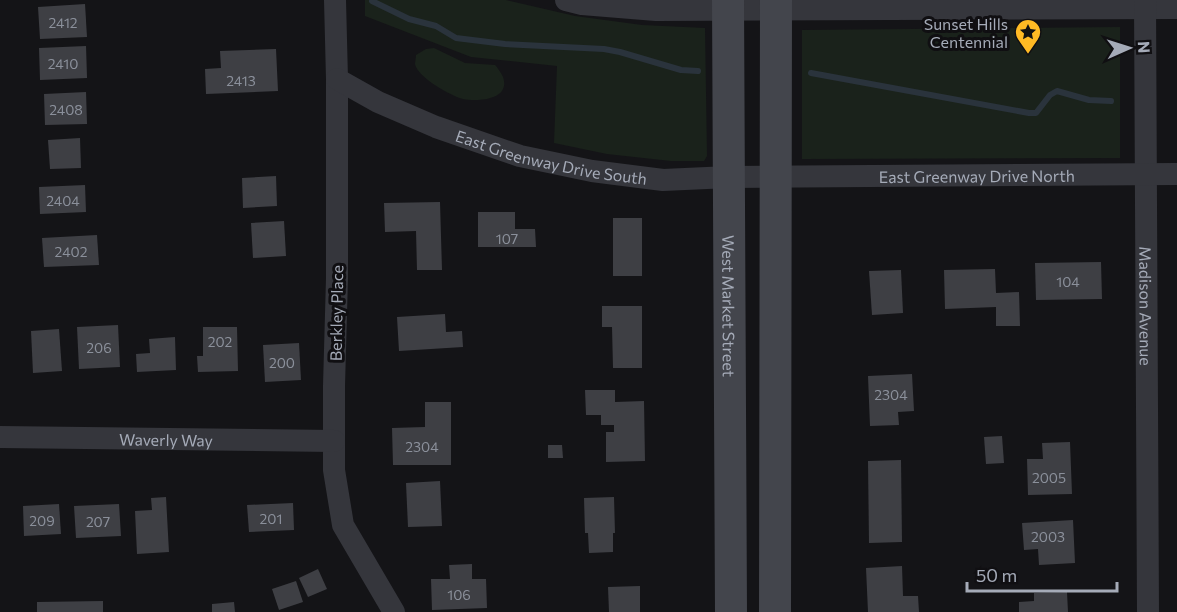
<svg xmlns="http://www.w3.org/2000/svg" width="1177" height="612" viewBox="0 0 1177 612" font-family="Commissioner,sans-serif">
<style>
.green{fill:#1a221b}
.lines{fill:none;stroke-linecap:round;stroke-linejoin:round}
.stream{stroke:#2a333c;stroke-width:6}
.building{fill:#3e3f44}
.minor{stroke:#35363c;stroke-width:22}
.secondary{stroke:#43454c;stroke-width:32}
.labels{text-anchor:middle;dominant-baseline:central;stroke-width:6;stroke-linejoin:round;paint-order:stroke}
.number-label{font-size:14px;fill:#8b909b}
.poi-label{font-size:16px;fill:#a5abb8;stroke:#100f12;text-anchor:end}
.street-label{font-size:16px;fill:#a5abb8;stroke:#100f12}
</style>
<rect width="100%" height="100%" fill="#141417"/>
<g class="green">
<polygon points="365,0 506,0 575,16 642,25 705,28 707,156 704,161 671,161 607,154 554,143 557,66 471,57 365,16"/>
<polygon points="1120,27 1120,158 802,159 802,30"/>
<path d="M434,48L465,63L495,65C498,68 501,73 503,77C511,100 478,102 463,99C451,96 417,77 415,64C415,62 416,58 416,55L426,49Z"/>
</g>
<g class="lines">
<g class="stream">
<polyline points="372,1 409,19 436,26 456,38 505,44 604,49 620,52 681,70 698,71"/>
<polyline points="811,73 1029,113 1036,113 1050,95 1057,91 1089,100 1111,101"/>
</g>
</g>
<g class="building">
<polygon points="85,4 87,37 40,39 38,7"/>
<polygon points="86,46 87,78 40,80 39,48"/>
<polygon points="276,49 278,91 206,94 205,69 221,68 220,51"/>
<polygon points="86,92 87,124 45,125 44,94"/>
<polygon points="80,138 81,168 50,169 48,140"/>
<polygon points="276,176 277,206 243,208 242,178"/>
<polygon points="85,185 86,212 40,214 39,187"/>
<polygon points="440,202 442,270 417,270 416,231 385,232 384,203"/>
<polygon points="478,212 515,212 515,229 535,229 536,247 478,247"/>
<rect x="613" y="218" width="29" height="58"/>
<polygon points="284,221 286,256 253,258 251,223"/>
<polygon points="97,235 99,265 44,267 42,238"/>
<polygon points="1101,262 1102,299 1036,300 1035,263"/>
<polygon points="995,269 996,293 1019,292 1020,326 996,326 996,307 945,309 944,270"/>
<polygon points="901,270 903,313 872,315 869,271"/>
<polygon points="602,306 642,306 642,368 613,368 612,327 602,327"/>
<polygon points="445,314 446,332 462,331 463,347 399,351 397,317"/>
<polygon points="118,325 120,367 79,369 77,327"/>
<polygon points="203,327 237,327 238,371 198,372 197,356 203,356"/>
<polygon points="59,329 62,371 33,373 31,331"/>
<polygon points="175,337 176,370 137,372 136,354 150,353 149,339"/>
<polygon points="299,343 301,380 265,382 263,345"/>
<polygon points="912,374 914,411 898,412 899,425 870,426 868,376"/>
<polygon points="585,390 615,390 615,402 644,401 645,461 606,462 606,432 614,432 614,425 601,425 601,415 586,415"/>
<polygon points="425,402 451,402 451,465 393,465 392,428 425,427"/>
<polygon points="1002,436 1004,463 986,464 984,437"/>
<polygon points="1070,442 1072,494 1028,495 1027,459 1043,459 1042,443"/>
<polygon points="548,445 562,445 563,458 548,458"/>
<polygon points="901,460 902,542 869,543 868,461"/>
<polygon points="440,481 442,526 408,527 406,483"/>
<polygon points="166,497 169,552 137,554 135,511 152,510 151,498"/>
<polygon points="614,497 615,533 613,533 613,552 589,553 588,533 585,533 584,498"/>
<polygon points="293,503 294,530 249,532 247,505"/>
<polygon points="59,504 61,534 24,536 23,506"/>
<polygon points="119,504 121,536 76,538 74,506"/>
<polygon points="1073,520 1075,563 1039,565 1038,549 1024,550 1022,523"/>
<polygon points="472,564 472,579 486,579 487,608 432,610 431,579 450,579 449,565"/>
<polygon points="902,566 903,596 918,596 919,612 868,612 866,568"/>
<polygon points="318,569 327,589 308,597 299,578"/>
<polygon points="296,581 303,602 279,610 272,589"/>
<polygon points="640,586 640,612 609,612 608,587"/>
<polygon points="1067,592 1068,612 1019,612 1019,602 1034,601 1034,593"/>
<polygon points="103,601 103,612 37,612 37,602"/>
<polygon points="234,602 235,612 212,612 212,604"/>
</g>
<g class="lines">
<g class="minor">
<polyline points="335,0 337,79 337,278 334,386 334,470 343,525 394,612"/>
<polyline points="566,0 582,4 656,10 1177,8"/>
<path id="s1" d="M1145,0L1148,612"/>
<path id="s2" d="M337,79L378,102L436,127L520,156L592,171L663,180L729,177L1177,174"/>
<path id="s3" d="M0,437L334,441"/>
</g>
<g class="secondary">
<path id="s4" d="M728,0L731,612"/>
<polyline points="775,612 776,0"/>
</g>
</g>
<defs>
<g id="sight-pin" transform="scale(1.35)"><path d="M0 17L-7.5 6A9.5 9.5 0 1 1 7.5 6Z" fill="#ffba24" stroke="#100f12"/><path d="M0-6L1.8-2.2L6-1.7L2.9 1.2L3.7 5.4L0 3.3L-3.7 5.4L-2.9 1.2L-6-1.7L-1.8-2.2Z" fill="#111"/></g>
</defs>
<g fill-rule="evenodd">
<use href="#sight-pin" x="1028" y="32"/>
</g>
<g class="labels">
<g class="number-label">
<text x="63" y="22">2412</text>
<text x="63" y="63">2410</text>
<text x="241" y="80">2413</text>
<text x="66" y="109">2408</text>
<text x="63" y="200">2404</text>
<text x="507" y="238">107</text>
<text x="71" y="251">2402</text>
<text x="1068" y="281">104</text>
<text x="220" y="341">202</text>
<text x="99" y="347">206</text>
<text x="282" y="362">200</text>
<text x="891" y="394">2304</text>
<text x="422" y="446">2304</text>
<text x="1049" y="477">2005</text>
<text x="271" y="518">201</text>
<text x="42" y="520">209</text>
<text x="98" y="521">207</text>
<text x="1048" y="536">2003</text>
<text x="459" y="594">106</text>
</g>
<g class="poi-label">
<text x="1008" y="23">Sunset Hills<tspan x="1008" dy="18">Centennial</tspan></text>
</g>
<g class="street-label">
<text stroke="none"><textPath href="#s2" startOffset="230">East Greenway Drive South</textPath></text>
<text stroke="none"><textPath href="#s2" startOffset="658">East Greenway Drive North</textPath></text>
<text stroke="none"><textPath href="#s4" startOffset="306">West Market Street</textPath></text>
<text stroke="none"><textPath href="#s1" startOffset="306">Madison Avenue</textPath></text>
<text transform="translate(336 313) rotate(-89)">Berkley Place</text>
<text stroke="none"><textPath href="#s3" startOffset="166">Waverly Way</textPath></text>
</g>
</g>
<g transform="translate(1129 48) rotate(87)" stroke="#100f12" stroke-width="4.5" paint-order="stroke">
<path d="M0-4.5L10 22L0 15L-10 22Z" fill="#a5abb8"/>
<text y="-9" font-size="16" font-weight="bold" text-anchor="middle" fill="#a5abb8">N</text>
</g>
<path d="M967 582v9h150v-9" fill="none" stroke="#a5abb8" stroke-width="3"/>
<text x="976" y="582" font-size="18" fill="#a5abb8" stroke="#100f12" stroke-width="4.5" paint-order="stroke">50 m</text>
</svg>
